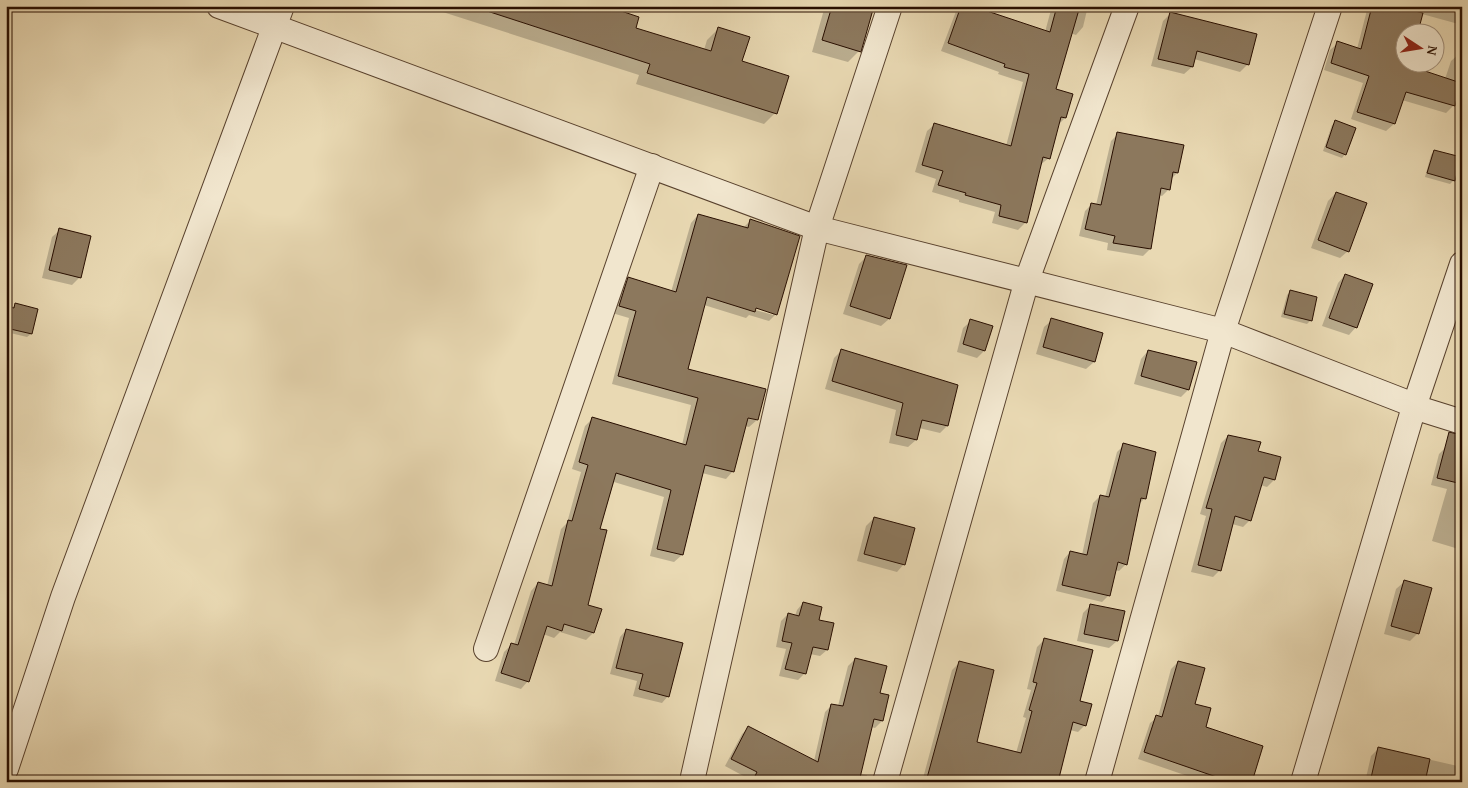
<svg xmlns="http://www.w3.org/2000/svg" width="1468" height="788" viewBox="0 0 1468 788" font-family="'Gentium Book Plus',serif">
<style>
.shadow{fill:#0003;fill-rule:evenodd}
.building{fill:#8c785d;stroke:#280e00}
.lines{fill:none;stroke-linecap:round;stroke-linejoin:round}
.street-casing{stroke:#58412d;stroke-width:26}
.street{stroke:#f1e6ce;stroke-width:24}
</style>
<rect width="100%" height="100%" fill="#e9d9b3"/>
<filter id="stains"><feTurbulence type="fractalNoise" baseFrequency=".004" numOctaves="4"/><feColorMatrix values="0 0 0 0 .2 0 0 0 0 .09 0 0 0 0 .02 0 0 0 .5 -.17"/></filter>
<radialGradient id="worn" r=".72"><stop offset=".6" stop-color="#630" stop-opacity="0"/><stop offset="1" stop-color="#630" stop-opacity=".3"/></radialGradient>
<g class="shadow">
<polygon points="424,6 602,6 634,29 704,50 707,40 718,29 775,113 764,124 636,84 639,75"/>
<polygon points="825,6 872,6 859,51 848,62 812,52"/>
<polygon points="958,6 981,6 980,11 1045,32 1052,6 1088,6 1083,27 1076,35 1070,33 1054,89 1065,118 1058,125 1049,158 1040,165 1026,222 1018,230 992,223 995,212 959,202 959,200 932,192 936,179 915,172 927,131 935,124 1006,146 1023,82 998,74 999,72 941,51"/>
<polygon points="1370,6 1462,6 1462,25 1422,14 1417,32 1406,32 1406,62 1408,67 1445,79 1451,61 1459,54 1462,55 1462,90 1458,89 1453,106 1446,113 1402,100 1394,124 1386,131 1351,119 1363,83 1324,70 1330,50 1338,43 1357,49 1367,10"/>
<polygon points="1170,14 1248,64 1240,72 1194,59 1192,67 1184,74 1151,66 1163,21"/>
<polygon points="1336,122 1345,154 1342,158 1323,151 1332,125"/>
<polygon points="1118,134 1177,173 1171,179 1169,189 1162,196 1159,195 1150,249 1143,256 1107,250 1108,243 1079,236 1085,211 1092,204 1096,205 1111,141"/>
<polygon points="1434,151 1454,180 1450,184 1425,177 1431,155"/>
<polygon points="1336,193 1348,251 1340,258 1311,248 1328,201"/>
<path d="M698,215L743,228L751,220L776,314L769,321L749,315L746,318L704,305L686,370L757,420L749,427L744,426L733,471L726,479L702,473L682,555L674,562L650,556L664,497L614,482L599,529L587,606L600,610L593,633L586,640L560,632L554,638L543,634L528,681L521,689L495,681L504,652L512,644L514,645L531,591L538,583L547,586L561,529L567,523L581,472L572,469L585,426L592,419L682,445L691,405L612,384L629,318L612,313L621,286L629,279L671,292L691,223ZM750,305L773,312V315L749,308Z"/>
<polygon points="60,230 80,277 72,285 42,278 52,237"/>
<polygon points="867,256 906,266 889,319 881,326 843,314 859,264"/>
<polygon points="1345,275 1356,327 1349,335 1322,326 1338,283"/>
<polygon points="1290,292 1311,320 1307,324 1281,317 1287,295"/>
<polygon points="16,304 31,334 27,337 6,332 12,308"/>
<polygon points="1052,320 1094,362 1086,369 1036,354 1044,327"/>
<polygon points="971,321 984,351 977,358 957,352 963,328"/>
<polygon points="842,350 947,426 940,433 919,428 916,440 908,447 889,443 896,410 825,389 834,358"/>
<polygon points="1148,351 1188,390 1181,397 1134,384 1141,359"/>
<polygon points="1228,436 1257,452 1274,480 1267,487 1260,485 1250,520 1243,527 1232,524 1220,570 1213,577 1191,572 1206,516 1200,514 1221,443"/>
<polygon points="1124,445 1145,498 1139,504 1126,564 1119,571 1115,570 1109,595 1102,602 1056,591 1064,559 1070,552 1082,555 1093,503 1100,496 1105,497 1117,452"/>
<polygon points="1446,447 1462,452 1462,550 1432,541 1447,489 1431,485 1439,454"/>
<polygon points="874,518 904,564 897,572 857,561 866,526"/>
<polygon points="1404,582 1418,633 1410,641 1384,634 1396,589"/>
<polygon points="803,603 818,621 827,650 820,656 810,654 805,673 798,680 779,676 786,649 776,647 781,621 788,614 795,616 797,610"/>
<polygon points="1091,605 1117,641 1109,648 1077,641 1083,613"/>
<polygon points="626,630 668,696 662,703 633,696 637,681 610,674 620,637"/>
<polygon points="1044,640 1079,702 1085,725 1078,732 1070,730 1055,782 922,782 952,670 959,663 975,743 1016,753 1026,718 1023,717 1031,690 1027,689 1037,647"/>
<polygon points="855,659 878,694 882,721 875,728 871,727 860,774 867,775 866,782 749,782 751,780 725,766 742,734 749,727 814,761 825,712 832,705 838,706 848,666"/>
<polygon points="1178,662 1204,728 1251,782 1205,782 1138,759 1150,723 1158,717 1171,669"/>
<polygon points="1379,748 1462,767 1462,782 1365,782 1371,756"/>
</g>
<g class="building">
<polygon points="488,6 606,6 639,17 636,28 711,51 718,27 750,37 742,61 789,76 777,114 647,73 650,64 487,11"/>
<polygon points="832,6 874,6 861,52 822,40"/>
<polygon points="961,6 972,6 1050,32 1057,6 1080,6 1056,89 1073,94 1066,118 1061,117 1050,159 1043,157 1027,223 999,216 1001,205 965,195 966,193 938,185 943,171 922,165 934,123 1011,146 1029,74 1004,67 1005,64 948,43"/>
<polygon points="1372,6 1395,6 1423,13 1418,32 1406,32 1406,62 1411,62 1410,66 1461,83 1455,106 1406,92 1395,124 1357,112 1369,76 1331,63 1337,41 1361,49"/>
<polygon points="1170,12 1257,34 1249,65 1197,51 1193,67 1158,59"/>
<polygon points="1335,120 1356,128 1346,155 1326,147"/>
<polygon points="1117,132 1184,145 1178,173 1173,172 1170,190 1161,188 1151,249 1113,243 1115,236 1085,229 1091,203 1101,205"/>
<polygon points="1434,150 1461,157 1455,181 1427,173"/>
<polygon points="1336,192 1367,203 1349,252 1318,240"/>
<polygon points="698,214 748,228 750,219 800,236 777,315 756,308 755,312 707,297 688,369 766,389 758,420 748,418 734,472 705,465 683,555 657,549 671,490 616,473 600,529 607,530 588,605 602,609 594,633 564,624 562,631 547,626 529,682 501,673 511,643 518,645 538,582 552,586 568,520 572,521 588,465 579,462 592,417 686,445 698,398 618,376 636,311 619,306 628,277 676,292"/>
<polygon points="59,228 91,236 81,278 49,270"/>
<polygon points="866,255 907,265 890,319 850,306"/>
<polygon points="1345,274 1373,284 1357,328 1329,318"/>
<polygon points="1290,290 1317,297 1312,321 1284,314"/>
<polygon points="15,303 38,309 32,334 6,328 6,306 14,308"/>
<polygon points="1051,318 1103,333 1095,362 1043,347"/>
<polygon points="970,319 993,326 985,351 963,344"/>
<polygon points="841,349 958,385 948,426 922,420 917,440 896,435 903,403 832,381"/>
<polygon points="1148,350 1197,362 1189,390 1141,376"/>
<polygon points="1449,432 1462,435 1462,484 1437,478"/>
<polygon points="1228,435 1261,442 1258,451 1281,457 1275,480 1264,477 1251,521 1235,516 1221,571 1198,565 1212,509 1206,508"/>
<polygon points="1123,443 1156,452 1146,499 1141,498 1127,565 1118,562 1110,596 1062,585 1070,551 1087,555 1100,495 1109,497"/>
<polygon points="874,517 915,528 905,565 864,554"/>
<polygon points="1404,580 1432,588 1419,634 1391,626"/>
<polygon points="803,602 822,607 819,620 834,623 828,650 813,647 806,674 785,669 792,643 782,641 788,613 799,616"/>
<polygon points="1090,604 1125,611 1118,641 1084,634"/>
<polygon points="626,629 683,643 669,697 639,689 643,674 616,668"/>
<polygon points="1044,638 1093,650 1080,701 1092,704 1086,726 1073,722 1058,782 942,782 927,778 959,661 994,670 977,742 1021,753 1032,711 1029,710 1037,683 1033,682"/>
<polygon points="855,658 887,666 880,693 889,695 883,721 874,719 859,782 752,782 757,772 731,759 748,726 818,762 831,704 843,706"/>
<polygon points="1178,661 1205,668 1195,704 1211,708 1206,727 1263,746 1252,782 1231,782 1144,752 1156,715 1162,717"/>
<polygon points="1378,747 1430,759 1425,782 1387,782 1371,778"/>
</g>
<g class="lines">
<g class="street-casing">
<g id="street">
<polyline points="219,6 817,228 1223,331 1406,402 1414,407 1462,422"/>
<polyline points="486,649 652,166"/>
<polyline points="6,769 63,597 282,6"/>
<polyline points="692,781 817,228 890,6"/>
<polyline points="885,782 1027,280 1127,6"/>
<polyline points="1097,782 1223,331 1330,6"/>
<polyline points="1303,782 1414,407 1462,264"/>
</g>
</g>
<use href="#street" class="street"/>
</g>
<rect width="1468" height="788" fill="none" stroke="#e9d9b3" stroke-width="25"/>
<rect x="8" y="8" width="1453" height="773" fill="none" stroke="#280e00" stroke-width="2.5"/>
<rect x="12" y="12" width="1443" height="763" fill="none" stroke="#280e00"/>
<g transform="translate(1420 48) rotate(102)"><circle r="24" fill="#f1e6ce" stroke="#a1907c"/>
<path d="M0-4L9 19L0 12L-9 19Z" fill="#8f2418"/>
<text y="-8" font-size="14" font-weight="bold" text-anchor="middle" fill="#280e00">N</text>
</g>
<rect width="100%" height="100%" filter="url(#stains)"/>
<rect width="100%" height="100%" fill="url(#worn)"/>
</svg>
